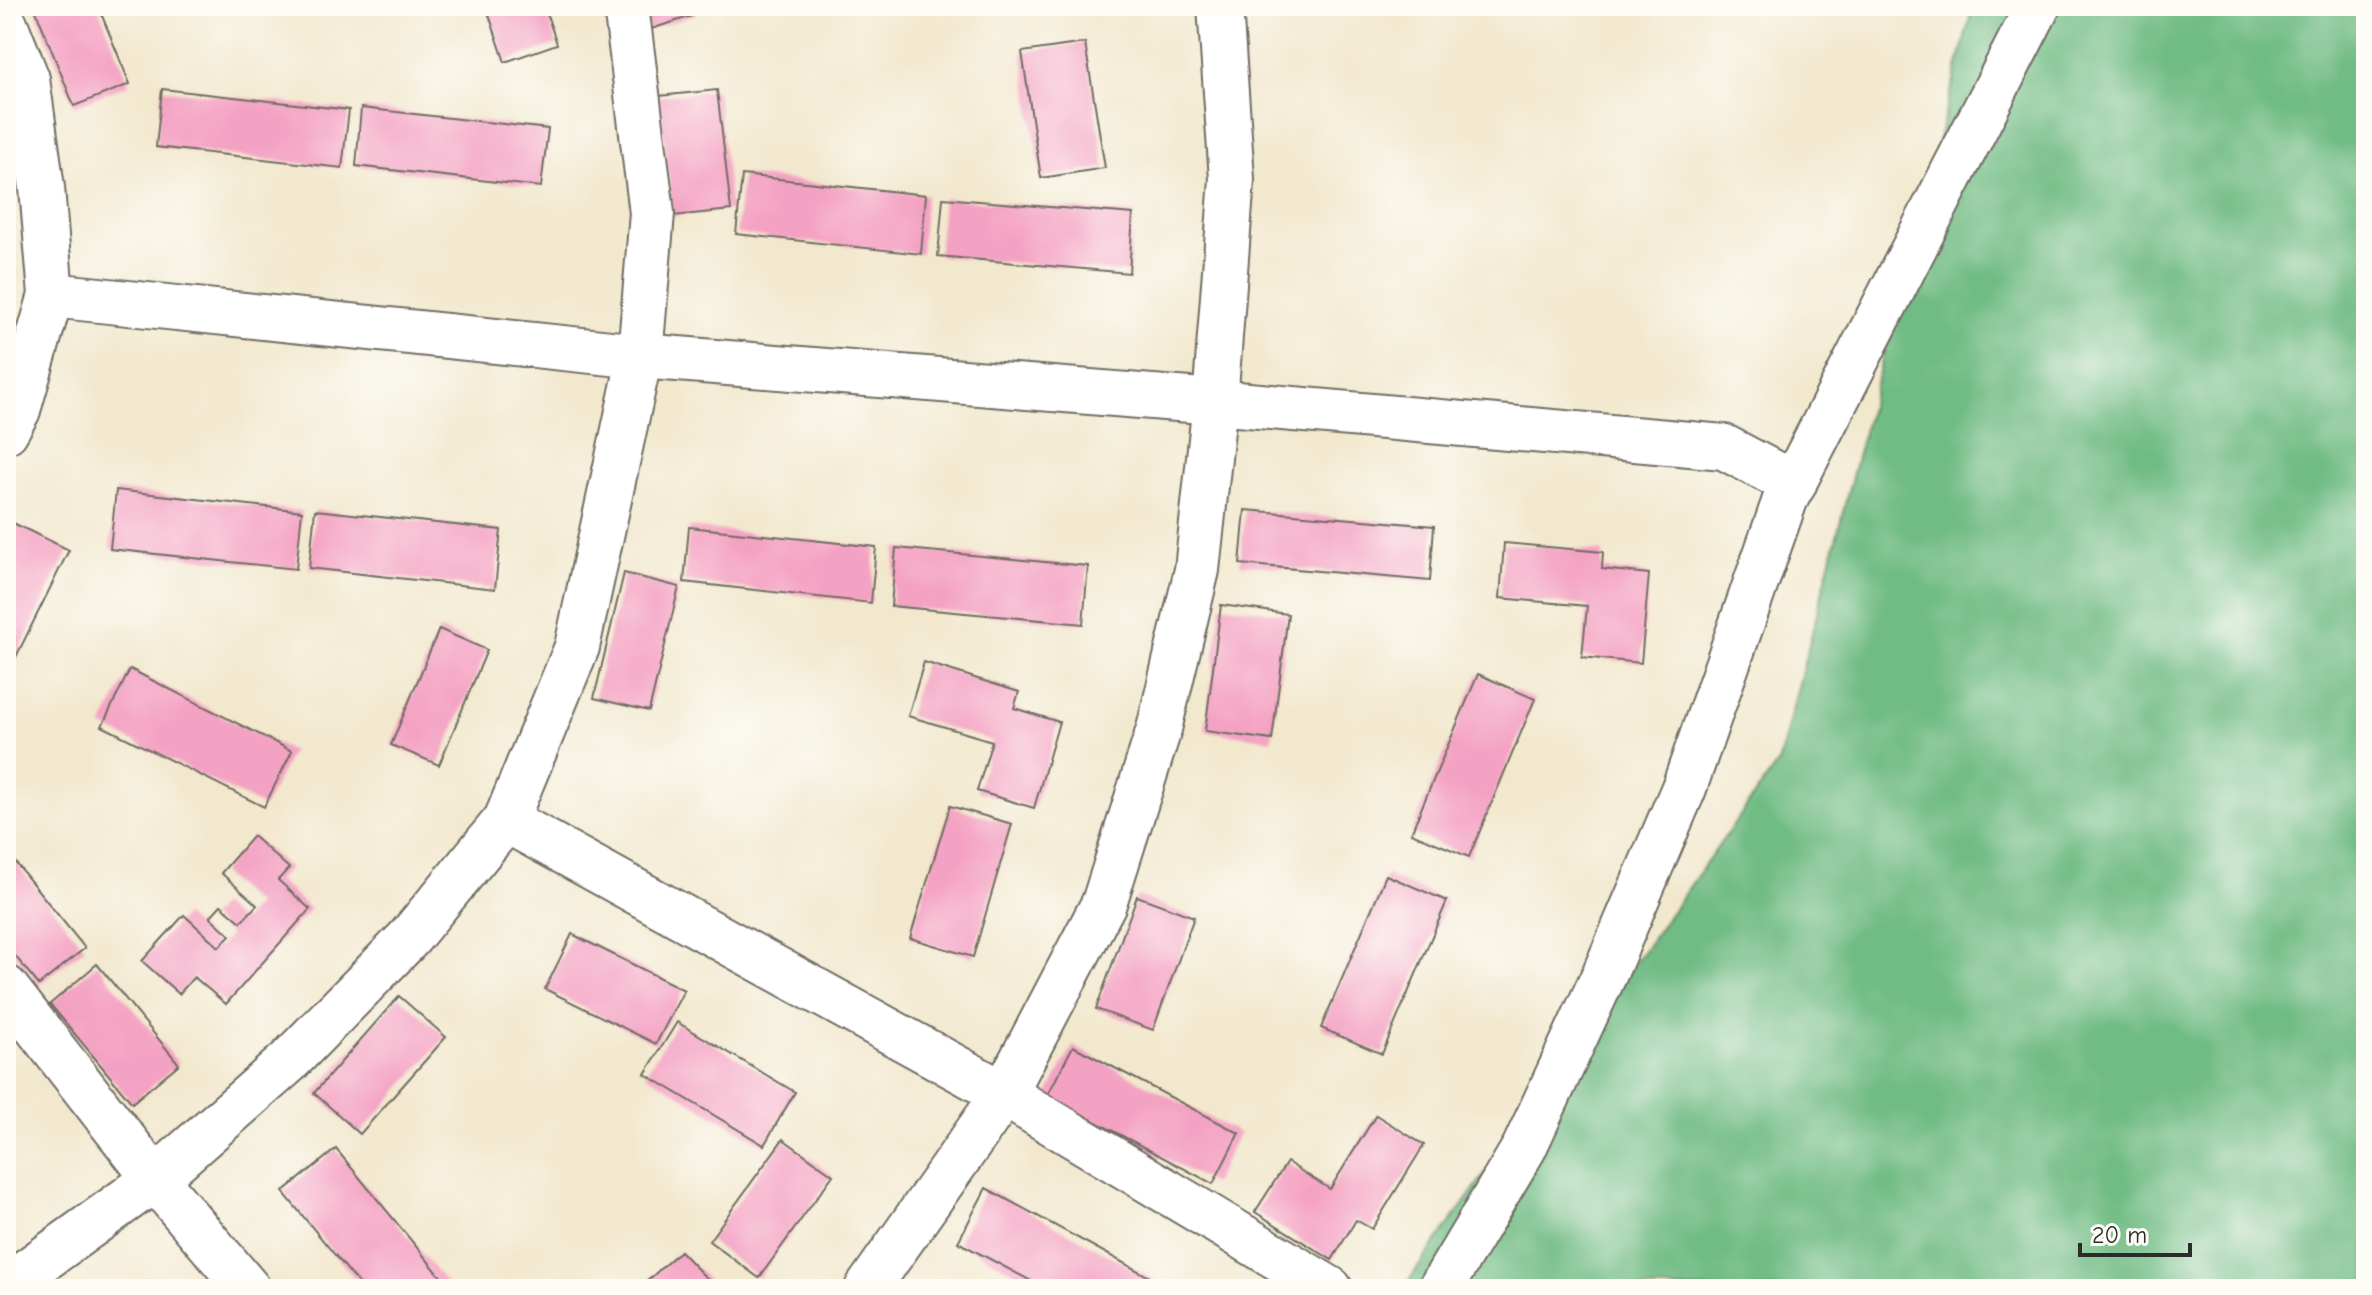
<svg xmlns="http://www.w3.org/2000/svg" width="2372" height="1295" viewBox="0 0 2372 1295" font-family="'Comic Neue',sans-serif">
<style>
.forest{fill:#71bc84;stroke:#4e7458;stroke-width:2}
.building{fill:#f4a2c3}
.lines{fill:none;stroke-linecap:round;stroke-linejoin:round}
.minor-casing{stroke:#716d64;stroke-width:48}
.minor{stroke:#fff;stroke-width:44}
</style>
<rect width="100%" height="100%" fill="#fdfcf7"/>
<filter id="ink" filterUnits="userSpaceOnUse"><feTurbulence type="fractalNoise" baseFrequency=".0125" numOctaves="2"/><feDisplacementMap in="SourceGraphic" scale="16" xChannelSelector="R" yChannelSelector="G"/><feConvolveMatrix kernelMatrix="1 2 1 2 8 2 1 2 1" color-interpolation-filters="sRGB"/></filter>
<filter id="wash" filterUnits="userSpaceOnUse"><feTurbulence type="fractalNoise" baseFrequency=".006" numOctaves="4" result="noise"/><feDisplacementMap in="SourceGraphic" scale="32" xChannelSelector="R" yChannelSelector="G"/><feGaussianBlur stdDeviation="1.8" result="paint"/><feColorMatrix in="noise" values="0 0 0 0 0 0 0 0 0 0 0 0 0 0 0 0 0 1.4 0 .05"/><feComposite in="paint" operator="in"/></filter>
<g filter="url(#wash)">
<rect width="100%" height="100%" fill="#f2e8ce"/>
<polygon class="forest" points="1973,6 2366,6 2366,1289 1403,1289 1779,761"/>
<g id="blocks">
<g class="building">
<polygon points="34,6 98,6 130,84 74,106"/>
<polygon points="486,6 544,6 557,44 505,62"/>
<polygon points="640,6 692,6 695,15 648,30"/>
<polygon points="1085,43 1105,168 1041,178 1022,52"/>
<polygon points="162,89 349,110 342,168 156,147"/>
<polygon points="717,90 731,210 673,216 659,96"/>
<polygon points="361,108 548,129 541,187 356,166"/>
<polygon points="742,175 926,195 921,254 736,234"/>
<polygon points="943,198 1133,214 1129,273 938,256"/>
<polygon points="116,490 302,511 296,569 110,549"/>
<polygon points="315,510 501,530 495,589 309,568"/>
<polygon points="1245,510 1434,526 1430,581 1240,564"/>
<polygon points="13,523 69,550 14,661 6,657 6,536"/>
<polygon points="689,527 876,547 871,603 684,582"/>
<polygon points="1504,543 1603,552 1602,569 1649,574 1641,663 1582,657 1587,606 1500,598"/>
<polygon points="896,548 1088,566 1083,624 891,606"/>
<polygon points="624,573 679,587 649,711 594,698"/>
<polygon points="1221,605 1288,614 1272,740 1205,731"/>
<polygon points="439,629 487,650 439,765 391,745"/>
<polygon points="924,662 1019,692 1014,708 1059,722 1034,808 977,791 992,741 908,716"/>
<polygon points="130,669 292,751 264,807 102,726"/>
<polygon points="1478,674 1535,699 1469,857 1411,833"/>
<polygon points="950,806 1012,824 973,957 910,938"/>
<polygon points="253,836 289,868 278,880 310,909 226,1004 194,977 179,994 142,961 184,915 219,947 230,935 210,917 221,905 241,922 257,905 221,873"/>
<polygon points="6,851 85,948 39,985 6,945"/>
<polygon points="1386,875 1447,901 1382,1054 1321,1028"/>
<polygon points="1137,896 1194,917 1153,1030 1096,1009"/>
<polygon points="572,934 684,990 656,1044 545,989"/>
<polygon points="97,964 179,1064 132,1103 50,1004"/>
<polygon points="399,996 446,1037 360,1134 314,1093"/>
<polygon points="677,1022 795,1092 764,1145 645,1074"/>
<polygon points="1073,1046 1239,1133 1213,1184 1047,1096"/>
<polygon points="1376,1115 1424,1145 1372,1229 1356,1220 1332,1260 1255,1212 1287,1162 1330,1189"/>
<polygon points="783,1139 833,1175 759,1278 709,1241"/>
<polygon points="336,1149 451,1289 363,1289 283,1192"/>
<polygon points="986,1188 1155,1280 1151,1289 1046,1289 958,1242"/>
<polygon points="680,1251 713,1285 708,1289 649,1289 644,1284"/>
</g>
</g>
</g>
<g filter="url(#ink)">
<use href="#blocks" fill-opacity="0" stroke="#716d64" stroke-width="2"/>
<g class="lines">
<g class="minor-casing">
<g id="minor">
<polyline points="6,26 27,79 42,188 51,295 18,410 6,431"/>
<polyline points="51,295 640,356 1215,402 1724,447 1794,484"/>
<polyline points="506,820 1004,1094 1330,1289"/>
<polyline points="6,988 155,1179 248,1289"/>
<polyline points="6,1282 26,1272 155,1179 288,1062 409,938 506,820 577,647 640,356 652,213 626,6"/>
<polyline points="867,1289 1004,1094 1104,903 1159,729 1197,570 1215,402 1232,179 1220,6"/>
<polyline points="1440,1289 1524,1148 1605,973 1684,788 1785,500 2038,6"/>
</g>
</g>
<use href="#minor" class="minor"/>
</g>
</g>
<rect width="2372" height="1295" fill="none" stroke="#fdfcf7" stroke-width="32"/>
<path d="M2080 1243v12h110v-12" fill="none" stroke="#2b2b2b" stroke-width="4"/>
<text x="2092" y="1243" font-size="24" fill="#2b2b2b" stroke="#fdfcf7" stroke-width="6" paint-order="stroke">20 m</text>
</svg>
